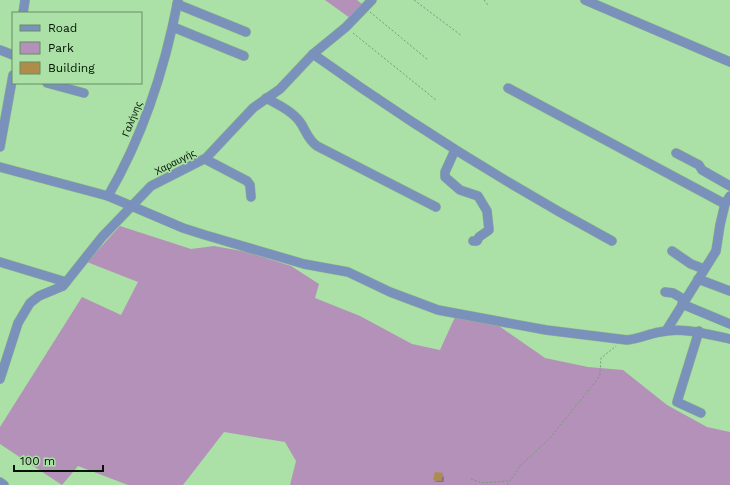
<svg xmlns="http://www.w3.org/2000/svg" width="730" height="485" viewBox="0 0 730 485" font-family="'Work Sans',sans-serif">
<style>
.green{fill:#b391b8}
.building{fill:#ae8c49;filter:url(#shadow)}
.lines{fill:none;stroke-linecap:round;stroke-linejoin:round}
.minor-casing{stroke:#8dbb88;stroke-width:10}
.path{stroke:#749e71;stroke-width:1;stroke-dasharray:2 2;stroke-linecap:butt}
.minor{stroke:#7a91bc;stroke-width:9}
.labels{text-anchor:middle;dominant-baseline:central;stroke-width:3;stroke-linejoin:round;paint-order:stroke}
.street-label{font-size:10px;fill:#021302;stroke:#abe0a6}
</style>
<defs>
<filter id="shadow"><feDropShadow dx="2" dy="3.5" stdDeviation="1" flood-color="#0004"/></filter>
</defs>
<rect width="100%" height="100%" fill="#abe0a6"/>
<g class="green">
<polygon points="325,0 357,0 362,4 350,18"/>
<polygon points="120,226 191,249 214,246 247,252 291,266 319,284 315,298 360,316 412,344 440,350 455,317 499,326 545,358 588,367 623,370 667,405 707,427 730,432 730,485 290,485 296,461 285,442 224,432 183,485 128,485 78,466 62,485 0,444 0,427 82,297 121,315 138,282 87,262"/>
</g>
<polygon class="building" points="435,472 443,473 441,481 433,480"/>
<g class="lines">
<g class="minor-casing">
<g id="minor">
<polyline points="585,0 730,62"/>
<polyline points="177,4 246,32"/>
<polyline points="23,13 25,0"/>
<polyline points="173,27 244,56"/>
<polyline points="0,50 13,55"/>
<path d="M313,54C408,122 508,185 612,241"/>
<polyline points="47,83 84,93"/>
<polyline points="508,88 725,204"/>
<path d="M266,98C277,104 292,111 300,122C306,130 307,139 317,146L436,207"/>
<polyline points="0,147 13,75"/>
<polyline points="455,150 445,172 445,177 460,190 478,196 487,211 489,230 479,237 477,241 473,241"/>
<polyline points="676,153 699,165 702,170 730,186"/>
<polyline points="205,159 247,181 250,185 251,197"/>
<path d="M0,167L108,196L183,228L205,235L304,264L348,272L390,292L438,310L546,330L627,340C639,339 648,334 660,332C684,327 706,334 730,339"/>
<path d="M108,196C143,136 165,68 178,0"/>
<polyline points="672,251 691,264 704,269"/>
<polyline points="0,262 66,282"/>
<polyline points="698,279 730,291"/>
<polyline points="665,292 673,293 685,300"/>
<polyline points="682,304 730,324"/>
<polyline points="666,331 716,251 720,225 725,204 730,196"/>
<polyline points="699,331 677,402 701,413"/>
<polyline points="0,379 18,323 30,303 39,296 63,286 102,237 151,186 206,158 253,108 280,89 313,54 346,27 372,0"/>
<polyline points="0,482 4,485"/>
</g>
</g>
<g class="path">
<polyline points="414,0 462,36"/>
<polyline points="484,0 488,5"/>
<polyline points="370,12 427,59"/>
<polyline points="353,33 436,100"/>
<polyline points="471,479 483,483 508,481"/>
<polyline points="507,485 520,466 550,438 597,380 600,374 601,358 616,346"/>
</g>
<use href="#minor" class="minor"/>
</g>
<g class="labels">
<g class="street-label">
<text transform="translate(132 119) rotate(-68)">Γαλήνης</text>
<text transform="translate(175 162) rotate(-27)">Χαραυγής</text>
</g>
</g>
<rect x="12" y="12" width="130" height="72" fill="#abe0a6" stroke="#678e64"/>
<rect x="20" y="25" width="20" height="6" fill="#7a91bc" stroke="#678e64"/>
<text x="48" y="32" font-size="12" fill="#021302">Road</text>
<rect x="20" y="42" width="20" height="12" fill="#b391b8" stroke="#678e64"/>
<text x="48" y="52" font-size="12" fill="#021302">Park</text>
<rect x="20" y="62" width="20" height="12" fill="#ae8c49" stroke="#678e64"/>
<text x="48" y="72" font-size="12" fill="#021302">Building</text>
<path d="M14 465v6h89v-6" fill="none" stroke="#021302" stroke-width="2"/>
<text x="20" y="465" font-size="12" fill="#021302" stroke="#abe0a6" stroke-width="3" paint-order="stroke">100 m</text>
</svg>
